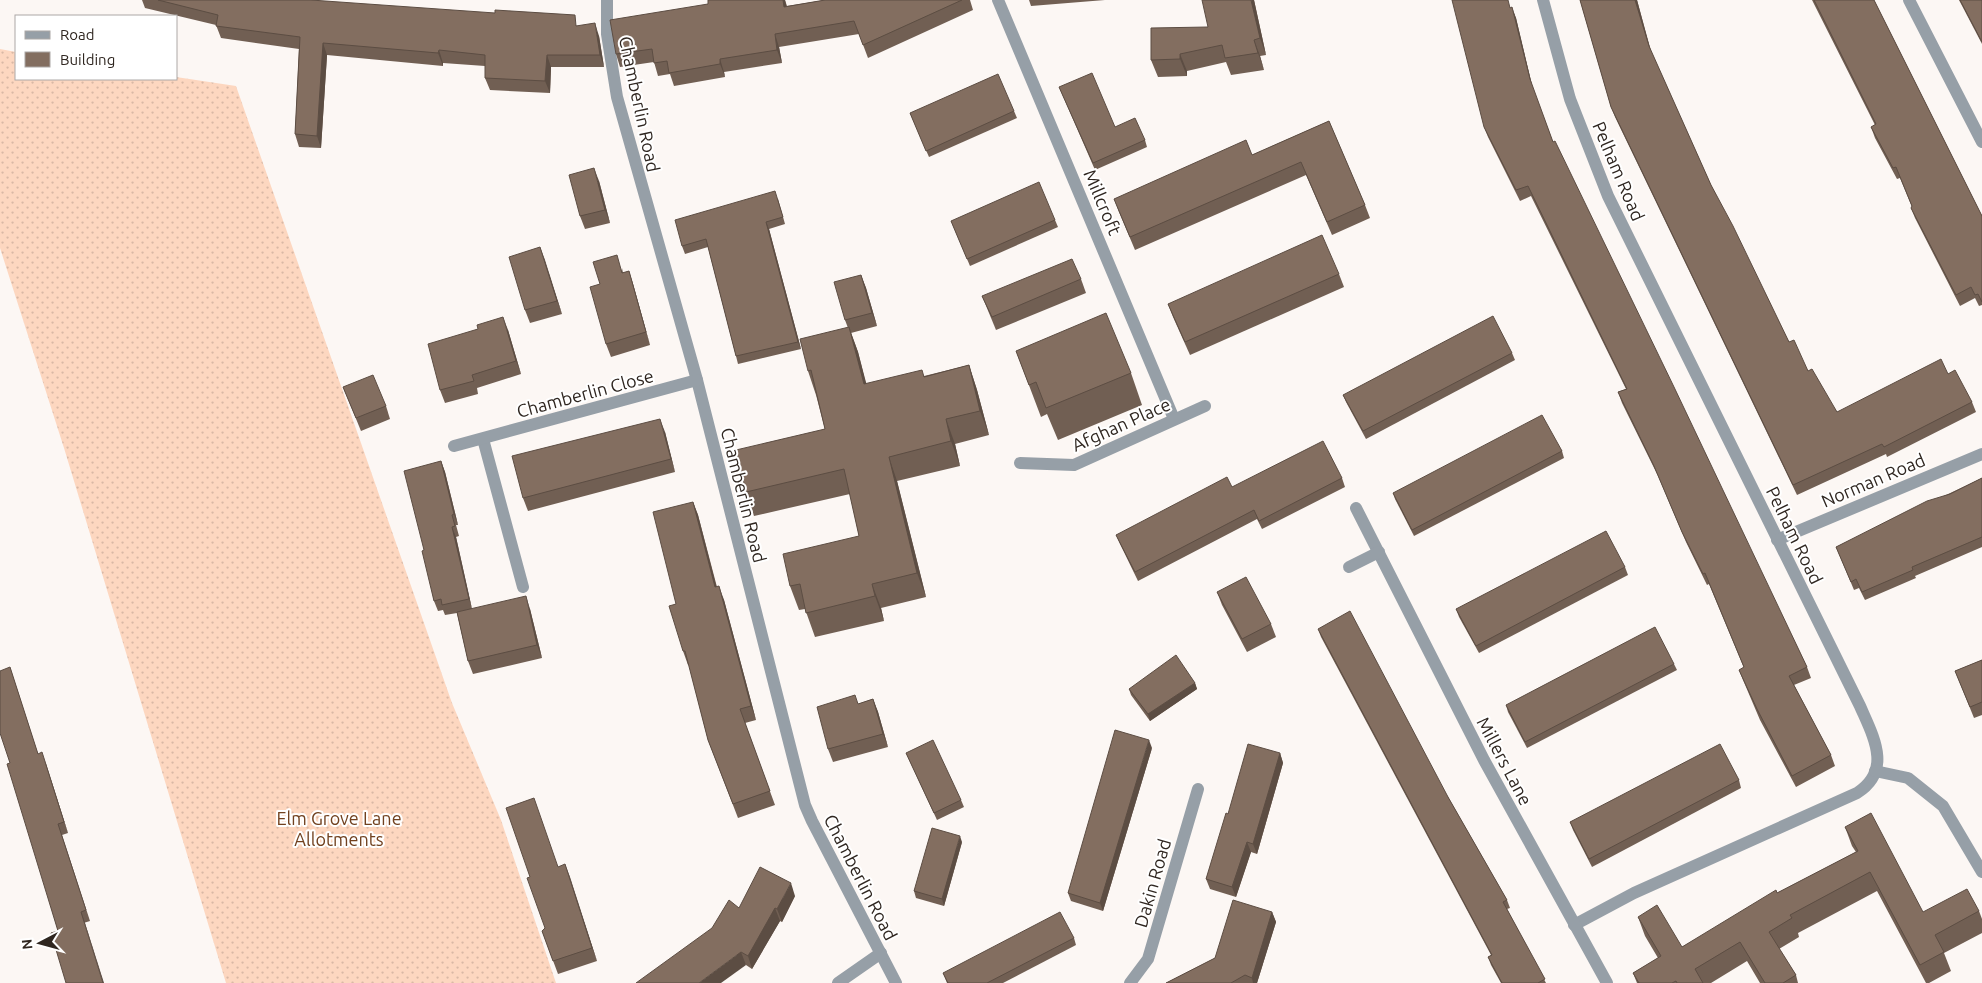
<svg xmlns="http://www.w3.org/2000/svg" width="1982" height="983" viewBox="0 0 1982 983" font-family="Ubuntu,sans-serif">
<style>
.garden{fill:url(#garden-dots)}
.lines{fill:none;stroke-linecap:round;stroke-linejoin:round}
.street{stroke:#969fa7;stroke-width:12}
.wall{fill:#715f53}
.shaded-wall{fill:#5c4d43}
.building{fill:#836e60;stroke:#5c4d43}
.labels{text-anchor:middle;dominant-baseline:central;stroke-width:4;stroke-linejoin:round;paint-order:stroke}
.street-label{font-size:18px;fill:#2f2620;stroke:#fff}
.park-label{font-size:18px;fill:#71411f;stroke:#fff}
</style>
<defs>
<pattern id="garden-dots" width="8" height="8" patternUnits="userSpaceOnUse" patternTransform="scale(1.25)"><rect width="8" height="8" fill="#fdd7c0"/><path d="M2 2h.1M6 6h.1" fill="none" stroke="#d9b8a5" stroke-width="1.8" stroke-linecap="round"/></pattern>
</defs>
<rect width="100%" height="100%" fill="#fcf7f4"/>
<polygon class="garden" points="0,49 16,52 16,79 176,79 176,77 236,86 452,703 501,820 556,983 226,983 64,448 0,248"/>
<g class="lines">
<g class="street">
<polyline points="607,0 607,34 617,97 697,380 805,805 812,821 896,983"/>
<polyline points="998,0 1174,419"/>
<path d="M1543,0L1570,99L1608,196L1860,706C1873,736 1893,770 1857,793L1634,893L1574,925"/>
<polyline points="1909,0 1982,142"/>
<polyline points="483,439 523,587"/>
<polyline points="454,446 697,380"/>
<polyline points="1020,463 1074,465 1205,406"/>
<polyline points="1356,508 1484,760 1607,983"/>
<polyline points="1777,540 1982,454"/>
<polyline points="1349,567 1379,552"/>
<polyline points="1875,771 1908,778 1943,806 1982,872"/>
<polyline points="838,983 881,953"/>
<polyline points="1130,983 1148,959 1198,789"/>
</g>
</g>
<g class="wall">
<polygon points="142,0 311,0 578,26 599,36 604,67 551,67 550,93 490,90 485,78 485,66 443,63 443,66 327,55 321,148 299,147 295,134 299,49 221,38 216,25 145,8"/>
<polygon points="708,0 785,0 787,6 825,0 970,0 973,10 868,58 859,34 779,47 782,63 724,72 725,77 674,86 670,74 658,76 654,62 620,67 616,54 708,4"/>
<polygon points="1029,0 1105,0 1031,6"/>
<polygon points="1254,0 1266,55 1260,56 1264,70 1231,75 1226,62 1187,71 1187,76 1158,77 1151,60"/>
<polygon points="1580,0 1637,0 1651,51 1711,185 1789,342 1808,371 1837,412 1948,374 1972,402 1976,412 1887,457 1886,454 1797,495 1615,117 1611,107"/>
<polygon points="1812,0 1874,0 1982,216 1982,305 1979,306 1975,298 1960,306 1915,218 1911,208 1912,207 1900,178 1897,179 1875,138 1871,127 1875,125"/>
<polygon points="1959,0 1982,0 1982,44"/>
<polygon points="1511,7 1516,18 1533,89 1553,142 1807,667 1811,678 1794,685 1831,755 1835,766 1796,787 1760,720 1743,680 1739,670 1744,668 1709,584 1707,585 1686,542 1658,476 1622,403 1618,392 1626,389 1531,196 1520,201 1488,137 1484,127"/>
<polygon points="1059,87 1115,127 1145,140 1147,147 1095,170"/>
<polygon points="1014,111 1017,118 929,157 910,113"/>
<polygon points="1329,121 1365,205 1370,218 1332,235 1306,175 1135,250 1119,212 1114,199 1252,155"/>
<polygon points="599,181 610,223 585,229 580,216"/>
<polygon points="778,199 785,224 769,229 801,349 738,364 736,356 708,247 685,254 682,246"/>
<polygon points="1055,220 1058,227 970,266 951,221"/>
<polygon points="540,247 562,314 530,323 525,310"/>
<polygon points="622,268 623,273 629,271 633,284 650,345 611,357 606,344"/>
<polygon points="1339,274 1344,287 1190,355 1173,317 1168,304"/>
<polygon points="861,275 866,288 877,326 851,333 858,352 866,384 924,376 969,365 977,390 989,435 955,444 960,466 897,481 926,597 881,608 884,621 815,637 805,609 799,610 790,586 859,536 850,494 754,516 746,492 825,429 816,395 808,371 848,328 845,320"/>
<polygon points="1081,279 1086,293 996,330 982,296"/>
<polygon points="508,330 521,374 477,388 478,394 445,403 440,390"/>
<polygon points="1016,351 1131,373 1142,405 1058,440 1047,414 1041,417"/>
<polygon points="1512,353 1515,360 1366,439 1346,402 1343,395"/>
<polygon points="343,387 386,406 390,419 361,431"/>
<polygon points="665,432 675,472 528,511 523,498"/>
<polygon points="1562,451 1564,458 1414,536 1395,499 1393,493"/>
<polygon points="441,461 445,472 458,525 456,525 459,536 456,537 472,609 530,609 542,658 473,674 468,661 457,613 445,615 443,610 438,611 434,601 424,550"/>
<polygon points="1342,478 1345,487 1262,529 1257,519 1138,581 1120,544 1116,535 1232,487"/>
<polygon points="1982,478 1982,547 1915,576 1916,578 1865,600 1859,588 1854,590 1836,547"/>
<polygon points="693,502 698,515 717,587 724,600 756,720 745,723 775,805 738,818 708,740 689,665 688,665 683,651 676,604"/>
<polygon points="1625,567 1628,575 1479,653 1459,617 1456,609"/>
<polygon points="1217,592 1271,624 1276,637 1247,652 1222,605"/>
<polygon points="1318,629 1448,797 1507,900 1510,908 1507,909 1546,983 1501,983 1491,965 1488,957 1491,955 1321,637"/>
<polygon points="1982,660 1982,715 1974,718 1955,671"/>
<polygon points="1674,664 1677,670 1527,748 1508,712 1506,705"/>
<polygon points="10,667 38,754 46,764 68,833 62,835 90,921 58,931 10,763"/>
<polygon points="1195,683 1197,689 1150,721 1131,695 1129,689"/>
<polygon points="873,699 878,712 888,747 833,762 828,749 858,704"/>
<polygon points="1152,748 1103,911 1071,901 1068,893"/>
<polygon points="906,753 961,800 964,807 937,820"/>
<polygon points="1280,753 1283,763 1257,854 1251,852 1236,897 1210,889 1206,879 1228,814"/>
<polygon points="1739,780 1741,788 1592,867 1573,830 1570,822"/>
<polygon points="1845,827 1923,912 1979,911 1982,919 1982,933 1944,953 1951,971 1929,983 1926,983 1877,891 1798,933 1799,937 1779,949 1796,975 1798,983 1760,983 1747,961 1711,983 1637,983 1633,973 1658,958 1645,936 1638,917 1682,947 1777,893 1856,852 1852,846"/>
<polygon points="962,842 944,906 916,898 914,891"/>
<polygon points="565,864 597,961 558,974 542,931 545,928"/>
<polygon points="795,896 782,922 780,921 752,969 746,965 712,928 739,908"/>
<polygon points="1272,912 1276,922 1257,983 1166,983 1215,958"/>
<polygon points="1074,938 1076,945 1003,983 947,983 943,973"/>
</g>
<g class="shaded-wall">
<polygon points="783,0 785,0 789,20 784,7"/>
<polygon points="1251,0 1254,0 1266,55 1260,38"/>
<polygon points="1635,0 1637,0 1652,56 1649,46"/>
<polygon points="1512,7 1516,18 1533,90 1530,79"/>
<polygon points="595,23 599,36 604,67 600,55"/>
<polygon points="775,34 779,47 782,63 777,50"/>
<polygon points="1254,40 1260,56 1264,70 1258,53"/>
<polygon points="323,43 327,55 321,148 317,136"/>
<polygon points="439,50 443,63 443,66 438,53"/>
<polygon points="1180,54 1187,71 1187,76 1180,59"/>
<polygon points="547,55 551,67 550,93 545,81"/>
<polygon points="720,59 724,72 725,77 720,64"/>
<polygon points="594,168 599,181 610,223 605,210"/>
<polygon points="766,222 769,229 801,349 798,342"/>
<polygon points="540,247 545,260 562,314 557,301"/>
<polygon points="629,271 633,284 650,345 646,332"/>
<polygon points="861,275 866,288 877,326 872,313"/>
<polygon points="503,317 508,330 521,374 516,361"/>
<polygon points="849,327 858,352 873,409 864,384"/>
<polygon points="969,365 977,390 989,435 980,411"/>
<polygon points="660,419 665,432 675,472 671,459"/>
<polygon points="946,419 955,444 960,466 951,441"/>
<polygon points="889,457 897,481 926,597 917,573"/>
<polygon points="441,461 445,472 458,525 454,514"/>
<polygon points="693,502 698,515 720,601 715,587"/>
<polygon points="452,527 456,537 472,609 469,599"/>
<polygon points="872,584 881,608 884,621 875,596"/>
<polygon points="719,586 724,600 756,720 751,706"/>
<polygon points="526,596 530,609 542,658 537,645"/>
<polygon points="1195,683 1197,689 1150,721 1148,714"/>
<polygon points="873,699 878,712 888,747 883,734"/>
<polygon points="1149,740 1152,748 1103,911 1100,903"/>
<polygon points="42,752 46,764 68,833 64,822"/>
<polygon points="1280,753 1283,763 1257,854 1253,844"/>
<polygon points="960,836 962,842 944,906 942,899"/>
<polygon points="1247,842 1251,852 1236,897 1232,887"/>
<polygon points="565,864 570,877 597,961 592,948"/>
<polygon points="791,883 795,896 782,922 777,909"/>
<polygon points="775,908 780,921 752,969 748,956"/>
<polygon points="81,912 85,923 104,983 103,983"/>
<polygon points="1272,912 1276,922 1257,983 1253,983 1252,978"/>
<polygon points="741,952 746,965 721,983 699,983"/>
</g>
<g class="building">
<polygon points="158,0 311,0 495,13 495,10 575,15 576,26 595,23 600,55 547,55 545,81 485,78 485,55 439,50 438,53 323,43 317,136 295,134 300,37 216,26 218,15"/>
<polygon points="708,0 783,0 784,7 825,0 962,0 863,45 854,21 775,34 777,50 720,59 720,64 669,73 667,61 654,63 652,49 616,54 610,20 708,4"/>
<polygon points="1202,0 1251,0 1260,38 1254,40 1258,53 1225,58 1222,45 1180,54 1180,59 1151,60 1151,28 1208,27"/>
<polygon points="1452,0 1508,0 1510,8 1512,7 1530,79 1553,142 1555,141 1674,387 1807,667 1789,676 1831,755 1792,776 1757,709 1739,670 1744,667 1705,573 1703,574 1682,532 1654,466 1618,392 1627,389 1528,186 1516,190 1484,127"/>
<polygon points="1580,0 1635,0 1649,46 1711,185 1733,226 1789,342 1794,340 1808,371 1812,369 1837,412 1941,359 1948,374 1955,370 1972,402 1884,447 1882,444 1793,485 1611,107"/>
<polygon points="1814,0 1874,0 1982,216 1982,302 1978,294 1975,295 1971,287 1956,295 1911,208 1912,206 1896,167 1893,168 1871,127 1876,124"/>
<polygon points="1960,0 1982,0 1982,42"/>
<polygon points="1092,73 1115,127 1135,118 1145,140 1093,163 1059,87"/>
<polygon points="998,74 1014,111 926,151 910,113"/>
<polygon points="1329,121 1365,205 1327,222 1301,162 1130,237 1114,199 1246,140 1252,155"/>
<polygon points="594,168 605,210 580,216 569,175"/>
<polygon points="1039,182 1055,220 967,259 951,221"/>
<polygon points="775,191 783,217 766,222 798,342 736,356 706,239 682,246 675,220"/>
<polygon points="1322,235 1339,274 1185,342 1168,304"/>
<polygon points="540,247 557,301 525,310 509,257"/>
<polygon points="617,255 622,273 629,271 646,332 606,344 590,287 600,284 593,262"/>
<polygon points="1072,259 1081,279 992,317 982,296"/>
<polygon points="861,275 872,313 845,320 834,282"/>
<polygon points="1106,313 1131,373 1046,408 1036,382 1029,385 1016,351"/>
<polygon points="1493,316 1512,353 1363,431 1343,395"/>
<polygon points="503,317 516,361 472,375 474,381 440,390 428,344 478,329 477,325"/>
<polygon points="849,327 864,384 922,370 924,377 969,365 980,411 946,419 951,441 889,457 917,573 872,584 875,596 806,613 800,584 790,586 783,554 859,536 844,469 746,492 736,450 825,429 811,370 808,371 800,339"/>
<polygon points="373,375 386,406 356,418 343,387"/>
<polygon points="1542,415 1562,451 1412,530 1393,493"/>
<polygon points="660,419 671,459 523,498 512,456"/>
<polygon points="1323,441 1342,478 1259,521 1254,510 1135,572 1116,535 1227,477 1232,487"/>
<polygon points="441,461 454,514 452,515 455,526 452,527 469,599 442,605 441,599 434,601 422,551 424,550 404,471"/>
<polygon points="1982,478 1982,537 1912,567 1913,570 1862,592 1856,579 1851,582 1836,547 1927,501 1950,494"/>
<polygon points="693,502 715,587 719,586 751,706 740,709 770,791 733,804 708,740 685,651 683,651 669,606 676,604 653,512"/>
<polygon points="1606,531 1625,567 1476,646 1456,609"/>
<polygon points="1246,577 1271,624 1242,639 1217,592"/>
<polygon points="526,596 537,645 468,661 457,612"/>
<polygon points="1350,611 1448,797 1507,900 1503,902 1545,979 1538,983 1502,983 1488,957 1492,955 1318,629"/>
<polygon points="1655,627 1674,664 1525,742 1506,705"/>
<polygon points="1176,655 1195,683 1148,714 1129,689"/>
<polygon points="1982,660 1982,702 1970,707 1955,671"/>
<polygon points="10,667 38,754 42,752 64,822 58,824 86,910 81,912 103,983 66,983 51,933 58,931 7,764 10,763 0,733 0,671"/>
<polygon points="855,695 858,704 873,699 883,734 828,749 817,707"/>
<polygon points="1115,730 1149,740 1100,903 1068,893"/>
<polygon points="933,740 961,800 934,813 906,753"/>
<polygon points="1248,744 1280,753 1253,844 1247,842 1232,887 1206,879 1226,813 1228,814"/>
<polygon points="1720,744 1739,780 1589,859 1570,822"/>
<polygon points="534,798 558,867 565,864 592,948 553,961 542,931 545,928 527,878 530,877 506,808"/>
<polygon points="1871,813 1923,912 1967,889 1979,911 1935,935 1944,952 1920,965 1870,872 1790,915 1792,918 1769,932 1796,975 1783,983 1765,983 1740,942 1695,969 1703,983 1677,983 1676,981 1672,983 1639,983 1633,973 1661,956 1638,917 1657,905 1682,947 1776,890 1777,893 1858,851 1845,827"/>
<polygon points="932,828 960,836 942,899 914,891"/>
<polygon points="760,867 791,883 777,909 775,908 748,956 741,952 699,983 636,983 712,928 729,900 739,908"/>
<polygon points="1233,900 1272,912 1252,978 1245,975 1231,983 1166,983 1215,958"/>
<polygon points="1060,912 1074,938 987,983 948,983 943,973"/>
</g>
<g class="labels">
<g class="street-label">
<text transform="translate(640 104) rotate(78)">Chamberlin Road</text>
<text transform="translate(1619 171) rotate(67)">Pelham Road</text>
<text transform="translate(1103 202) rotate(67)">Millcroft</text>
<text transform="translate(585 393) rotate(-15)">Chamberlin Close</text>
<text transform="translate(1121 424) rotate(-24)">Afghan Place</text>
<text transform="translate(1873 480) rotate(-23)">Norman Road</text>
<text transform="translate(744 495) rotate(76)">Chamberlin Road</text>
<text transform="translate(1795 535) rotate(64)">Pelham Road</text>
<text transform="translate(1505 761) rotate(62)">Millers Lane</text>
<text transform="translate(861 877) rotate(63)">Chamberlin Road</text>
<text transform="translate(1152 883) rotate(-74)">Dakin Road</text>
</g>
<g class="park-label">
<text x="339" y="818">Elm Grove Lane<tspan x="339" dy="21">Allotments</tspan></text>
</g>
</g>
<rect x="15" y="15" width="162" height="65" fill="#ffffff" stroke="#aca8a6"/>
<rect x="25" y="31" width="25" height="8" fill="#969fa7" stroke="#aca8a6"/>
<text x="60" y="40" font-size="15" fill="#2f2620">Road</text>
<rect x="25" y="52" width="25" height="15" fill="#836e60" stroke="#aca8a6"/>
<text x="60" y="65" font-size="15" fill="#2f2620">Building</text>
<g transform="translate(40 943) rotate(264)" stroke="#ffffff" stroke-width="4" paint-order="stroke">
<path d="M0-4L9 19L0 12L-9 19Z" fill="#2f2620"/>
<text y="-8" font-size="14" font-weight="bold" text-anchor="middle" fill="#2f2620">N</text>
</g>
</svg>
